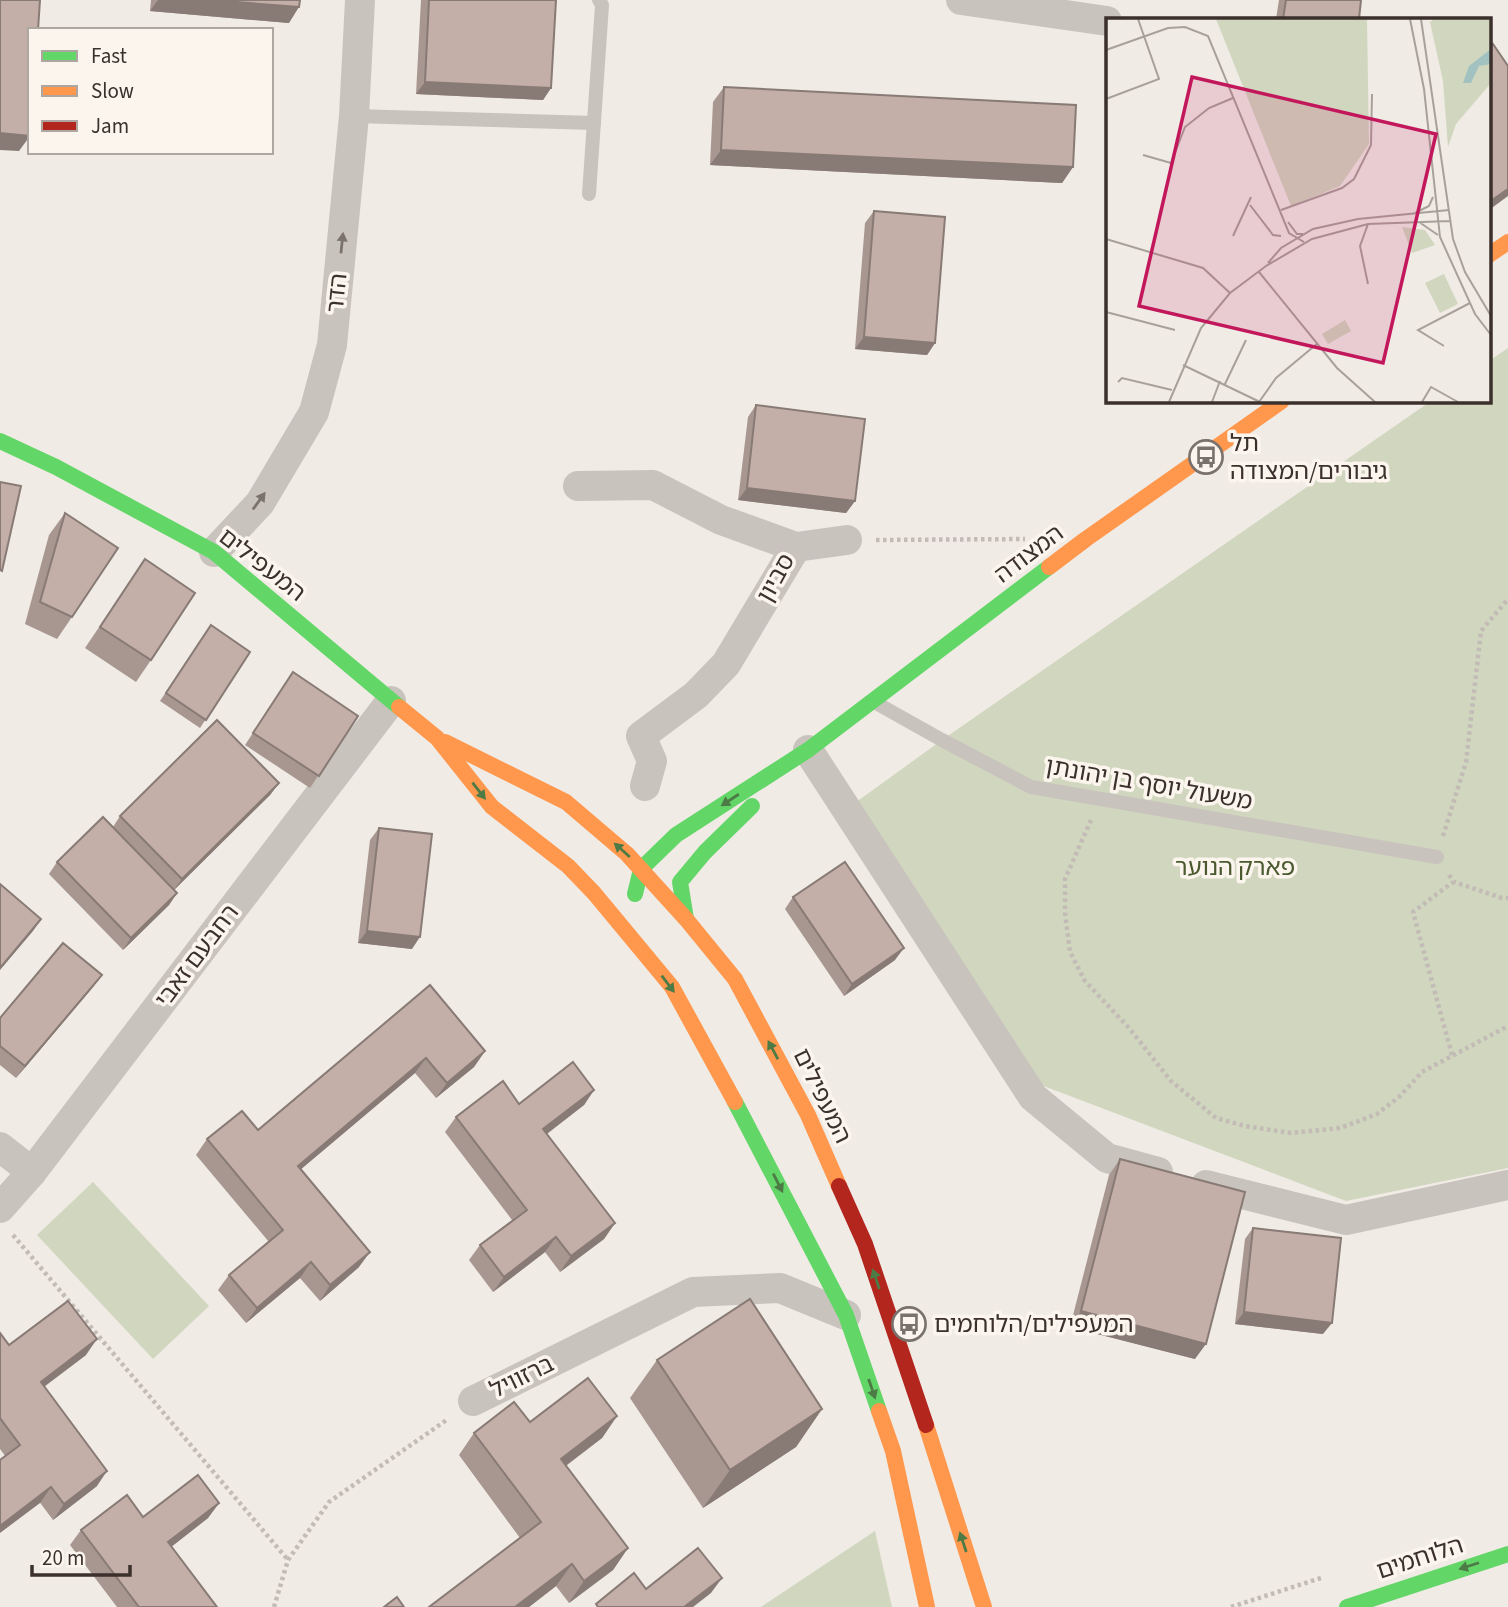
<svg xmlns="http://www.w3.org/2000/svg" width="1508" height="1607" viewBox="0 0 1508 1607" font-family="'Source Sans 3','Noto Sans Hebrew',sans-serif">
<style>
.green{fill:#d1d6bf}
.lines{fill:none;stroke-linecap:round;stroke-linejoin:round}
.path{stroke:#c2bbb6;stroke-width:4.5;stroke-dasharray:3.5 3.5;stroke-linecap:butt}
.lane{stroke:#c9c3be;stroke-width:14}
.street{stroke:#c9c3be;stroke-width:30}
.fast{stroke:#63d668;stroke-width:16}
.slow{stroke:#ff974d;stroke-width:16}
.jam{stroke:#b3261e;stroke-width:16}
.wall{fill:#a89690}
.shaded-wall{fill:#887a75}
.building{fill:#c3afa7;stroke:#887a75;stroke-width:2}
.oneway{fill:#7b726d}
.oneway2{fill:#4d7b46}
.labels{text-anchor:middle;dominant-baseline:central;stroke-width:7;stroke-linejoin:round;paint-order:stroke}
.street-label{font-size:24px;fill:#3b302b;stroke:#fbf5ee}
.poi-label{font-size:24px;fill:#3b302b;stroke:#fbf5ee;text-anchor:start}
.park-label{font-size:24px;fill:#4a5a2e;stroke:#fbf5ee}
.inset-road{fill:none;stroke:#a8a09b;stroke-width:2}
.view{fill:#c2185b;fill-opacity:0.15;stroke:#c2185b;stroke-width:3.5}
.inset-edge{fill:none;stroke:#3b302b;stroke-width:3.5}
</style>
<rect width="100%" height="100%" fill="#f0ebe5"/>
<g class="green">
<polygon points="1508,348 1508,1168 1346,1201 1041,1085 848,808 942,740 1431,401 1489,401 1489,361"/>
<polygon points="93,1182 209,1306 153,1359 37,1235"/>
<polygon points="875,1531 892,1607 761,1607"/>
</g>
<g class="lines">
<g class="path">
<polyline points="876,540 1025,539"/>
<polyline points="1091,820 1065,879 1065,913 1070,952 1085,981 1129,1028 1171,1081 1216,1118 1245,1126 1291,1133 1340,1128 1377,1114 1399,1097 1422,1072 1508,1026"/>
<polyline points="1443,836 1466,762 1481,631 1508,599"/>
<polyline points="1449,875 1454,882 1502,898 1508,898"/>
<polyline points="1452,1055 1413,912 1453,882"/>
<polyline points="13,1235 288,1560"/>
<polyline points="274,1607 288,1560 329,1502 448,1419"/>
<polyline points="1231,1607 1324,1577"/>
</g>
<g class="lane">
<polyline points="354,116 594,123"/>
<polyline points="589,194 602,5 599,0"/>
<polyline points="876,703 942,740 1031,787 1437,857"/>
</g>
<g class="street">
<polyline points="961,0 1107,21"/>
<polyline points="578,486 653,485 721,520 796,547 847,540"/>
<polyline points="214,552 260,503 314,412 332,345 354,116 360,0"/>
<polyline points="808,750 1033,1097 1107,1158 1158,1172"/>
<polyline points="645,786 652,761 641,736 696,695 726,664 796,547"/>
<polyline points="0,1147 32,1172"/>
<polyline points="1206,1185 1346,1220 1508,1185"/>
<polyline points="0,1208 32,1172 391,701"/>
<polyline points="473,1401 693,1292 780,1288 846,1315"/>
</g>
<g class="fast">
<polyline points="0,441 56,467 214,552 399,707"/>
<polyline points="635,894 641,869 676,835 808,750 1049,567"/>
<polyline points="686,919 680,882 705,852 752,806"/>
<polyline points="735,1102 846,1315 879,1411"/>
<polyline points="1347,1607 1508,1554"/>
</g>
<g class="slow">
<polyline points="1489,255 1508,242"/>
<polyline points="1049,567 1086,539 1282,401"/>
<polyline points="399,707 437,738 492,807 568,866 594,893 672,987 735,1102"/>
<polyline points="445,742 566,802 627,854 686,919 735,979 808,1115 839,1186"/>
<polyline points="879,1411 893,1451 927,1607"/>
<polyline points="926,1425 984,1607"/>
</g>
<polyline class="jam" points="839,1186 865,1244 926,1425"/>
</g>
<g class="wall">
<polygon points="151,0 300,0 289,23 150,11"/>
<polygon points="421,0 556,0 551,88 543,100 416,94"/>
<polygon points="1279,0 1361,0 1359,19 1276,19"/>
<polygon points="724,87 1073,167 1062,183 710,165 713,102"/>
<polygon points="874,211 935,343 927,355 855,349 865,223"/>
<polygon points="756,405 855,501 846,513 738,500 748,417"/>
<polygon points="65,513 72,617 57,639 25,624 49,535"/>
<polygon points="145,559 151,660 136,682 85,648"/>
<polygon points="211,625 250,652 200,728 160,701"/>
<polygon points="285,684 358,716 310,788 245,745"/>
<polygon points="279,783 270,795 174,890 177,893 169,905 123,950 49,874 57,862 113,827 120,816"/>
<polygon points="379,828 412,949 358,943 370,840"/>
<polygon points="793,897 895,960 844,996 785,909"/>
<polygon points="102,975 93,987 16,1078 0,1065 0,1018"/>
<polygon points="430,985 485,1051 474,1067 436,1098 415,1073 301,1169 359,1267 320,1301 300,1278 246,1323 218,1290 229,1275 269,1242 196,1155 207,1139 258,1130"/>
<polygon points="594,1090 584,1105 547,1134 615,1223 604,1239 560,1272 545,1252 493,1292 469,1260 480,1245 512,1220 445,1132 456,1117"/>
<polygon points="1120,1159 1195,1359 1070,1327 1109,1175"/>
<polygon points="1253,1228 1323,1334 1235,1324 1245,1239"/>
<polygon points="0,1333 9,1345 86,1355 44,1387 97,1486 53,1520 0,1449"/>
<polygon points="657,1360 822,1409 796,1447 703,1508 630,1398"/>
<polygon points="617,1416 602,1438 566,1466 628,1548 613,1570 569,1603 556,1586 529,1607 429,1607 520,1538 459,1455 474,1433 530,1422"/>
<polygon points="219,1503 208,1518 171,1547 217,1607 117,1607 70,1545 81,1530"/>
</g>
<g class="shaded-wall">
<polygon points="158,0 212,0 299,7 289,23 150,11"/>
<polygon points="425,82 551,88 543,100 416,94"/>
<polygon points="0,133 30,136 19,151 0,150"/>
<polygon points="721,150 1073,167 1062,183 710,165"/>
<polygon points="1508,189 1508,196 1489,210 1489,202"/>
<polygon points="864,337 935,343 927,355 855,349"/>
<polygon points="747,488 855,501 846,513 738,500"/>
<polygon points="279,783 270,795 173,891 182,879"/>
<polygon points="177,893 169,905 123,950 131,938"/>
<polygon points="41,919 33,931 0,970 0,968"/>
<polygon points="367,931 420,937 412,949 358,943"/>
<polygon points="904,948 895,960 844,996 852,984"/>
<polygon points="102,975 93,987 16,1078 25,1066"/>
<polygon points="485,1051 474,1067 436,1098 447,1083"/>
<polygon points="426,1058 415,1073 287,1181 298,1166"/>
<polygon points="594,1090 584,1105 532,1145 543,1129"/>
<polygon points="615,1223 604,1239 560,1272 571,1256"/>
<polygon points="556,1237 545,1252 493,1292 504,1277"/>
<polygon points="370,1252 359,1267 320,1301 330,1285"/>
<polygon points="311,1262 300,1278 246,1323 257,1308"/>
<polygon points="1081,1311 1206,1344 1195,1359 1070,1327"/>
<polygon points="1244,1312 1332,1323 1323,1334 1235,1324"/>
<polygon points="97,1339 86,1355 30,1397 41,1382"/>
<polygon points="822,1409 796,1447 703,1508 730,1470"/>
<polygon points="617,1416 602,1438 545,1481 561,1459"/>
<polygon points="107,1471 97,1486 53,1520 64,1504"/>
<polygon points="51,1487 40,1503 0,1533 0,1526"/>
<polygon points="219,1503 208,1518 157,1558 168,1542"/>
<polygon points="628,1548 613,1570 569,1603 584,1581"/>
<polygon points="572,1564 556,1586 529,1607 515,1607"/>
<polygon points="722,1578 711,1593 693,1607 684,1607"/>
</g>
<g class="building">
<polygon points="0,0 40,0 38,30 30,30 30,136 0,133"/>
<polygon points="212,0 300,0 299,7"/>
<polygon points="429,0 556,0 551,88 425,82"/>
<polygon points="1286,0 1361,0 1359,19 1283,19"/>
<polygon points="1493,44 1508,66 1508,189 1489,202 1489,47"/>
<polygon points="724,87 1076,105 1073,167 721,150"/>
<polygon points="874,211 945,217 935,343 864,337"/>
<polygon points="756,405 865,419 855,501 747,488"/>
<polygon points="0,482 21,486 2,571 0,570"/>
<polygon points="65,513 118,548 72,617 40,602"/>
<polygon points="145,559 195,593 151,660 100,627"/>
<polygon points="211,625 250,652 206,720 166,693"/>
<polygon points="293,672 358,716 319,776 253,733"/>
<polygon points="217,720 279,783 182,879 120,816"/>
<polygon points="103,817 177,893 131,938 57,862"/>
<polygon points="379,828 432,834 420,937 367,931"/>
<polygon points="845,862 904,948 852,984 793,897"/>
<polygon points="0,884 41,919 0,968"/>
<polygon points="63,943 102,975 25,1066 0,1046 0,1018"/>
<polygon points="430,985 485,1051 447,1083 426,1058 298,1166 370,1252 330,1285 311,1262 257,1308 229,1275 283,1230 207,1139 242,1111 258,1130"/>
<polygon points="573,1062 594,1090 543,1129 615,1223 571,1256 556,1237 504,1277 480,1245 527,1210 456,1117 503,1081 519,1104"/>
<polygon points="1120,1159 1245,1192 1206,1344 1081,1311"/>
<polygon points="1253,1228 1341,1238 1332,1323 1244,1312"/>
<polygon points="750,1299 822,1409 730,1470 657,1360"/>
<polygon points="68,1301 97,1339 41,1382 107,1471 64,1504 51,1487 0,1526 0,1460 20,1445 0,1418 0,1333 9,1345"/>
<polygon points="588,1378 617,1416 561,1459 628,1548 584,1581 572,1564 515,1607 429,1607 541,1522 474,1433 514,1402 530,1422"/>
<polygon points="198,1475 219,1503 168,1542 217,1607 139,1607 81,1530 127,1495 143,1517"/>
<polygon points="698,1548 722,1578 684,1607 598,1607 596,1604 634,1573 646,1589"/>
<polygon points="397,1597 404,1607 384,1607"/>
</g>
<defs><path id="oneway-solid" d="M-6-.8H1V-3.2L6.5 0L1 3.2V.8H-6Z" transform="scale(1.75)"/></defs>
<g class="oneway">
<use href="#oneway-solid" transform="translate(342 243) rotate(-84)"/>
<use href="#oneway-solid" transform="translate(259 501) rotate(-54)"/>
</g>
<g class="oneway2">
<use href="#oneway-solid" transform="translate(479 791) rotate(52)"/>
<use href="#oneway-solid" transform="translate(730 800) rotate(147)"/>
<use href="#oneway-solid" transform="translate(622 850) rotate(-138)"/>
<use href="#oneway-solid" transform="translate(668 984) rotate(53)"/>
<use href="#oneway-solid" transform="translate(773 1050) rotate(-118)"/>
<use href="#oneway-solid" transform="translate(778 1183) rotate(63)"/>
<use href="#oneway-solid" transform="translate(876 1279) rotate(-109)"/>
<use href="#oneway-solid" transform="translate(872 1389) rotate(71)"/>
<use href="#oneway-solid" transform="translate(963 1542) rotate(-108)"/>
<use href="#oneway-solid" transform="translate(1469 1566) rotate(162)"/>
</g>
<defs>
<g id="bus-ring" transform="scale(1.75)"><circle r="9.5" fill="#fbf5ee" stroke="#7a716c" stroke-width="1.5"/><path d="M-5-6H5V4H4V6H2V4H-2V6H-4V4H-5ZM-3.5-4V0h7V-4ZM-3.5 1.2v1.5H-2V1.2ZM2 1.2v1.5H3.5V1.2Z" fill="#7a716c"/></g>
</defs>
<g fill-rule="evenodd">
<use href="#bus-ring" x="1206" y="457"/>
<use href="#bus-ring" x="909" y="1324"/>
</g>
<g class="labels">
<g class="street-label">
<text transform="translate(337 293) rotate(-84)">הדר</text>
<text transform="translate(1029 554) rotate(-37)">המצודה</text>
<text transform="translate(262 565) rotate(38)">המעפילים</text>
<text transform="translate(776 578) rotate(-61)">סביון</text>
<text transform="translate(1149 784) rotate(10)">משעול יוסף בן יהונתן</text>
<text transform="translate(197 956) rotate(-53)">רחבעם זאבי</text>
<text transform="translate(822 1096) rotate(64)">המעפילים</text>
<text transform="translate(522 1377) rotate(-26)">ברזוויל</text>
<text transform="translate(1420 1558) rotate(-18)">הלוחמים</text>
</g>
<g class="poi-label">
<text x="1230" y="443">תל<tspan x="1230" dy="28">גיבורים/המצודה</tspan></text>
<text x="934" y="1324">המעפילים/הלוחמים</text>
</g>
<g class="park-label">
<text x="1235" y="867">פארק הנוער</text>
</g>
</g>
<g transform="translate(1106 18)">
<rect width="385" height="385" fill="#f0ebe5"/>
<path d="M110,1H261L263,126L234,168L185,188ZM328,1H385V65L350,106L342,129L337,63L324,4ZM296,209L319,212L329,227L306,235ZM338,256L352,286L334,295L319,265ZM239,302L245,313L222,326L216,316Z" fill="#d1d6bf"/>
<path d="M385,31V46L373,48L365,65H357L363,48Z" fill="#a1c2c1"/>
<path class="inset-road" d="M304,1L318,71L334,219L369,296L385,317M315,1L347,221L359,254L385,298M0,32L62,10L79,9L102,18L183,215L198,224M0,81L53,61L32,1M37,137L65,145L79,109L103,90L127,80M144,187L167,217L175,218M175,192L236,170L248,161L265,127L266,76M309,195L323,188L327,179M182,204L191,216H197M313,204L332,217M127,218L145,179M0,221L97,250L124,275M162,245L175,230L207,211L252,201L343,192M153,254L231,350L269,384M262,266L254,228L262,206M0,294L69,312M338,328L312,312L364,285M77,347L154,384M12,364L16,360L66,372M119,366L140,322M63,384L95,310L124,275L160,248L206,221L262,206L344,203M106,384L114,363M153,384L170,360L212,325M316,384L325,369L352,384"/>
<path class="view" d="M86,59L330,116L277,345L33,288Z"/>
<rect width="385" height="385" class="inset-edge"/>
</g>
<rect x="28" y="28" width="245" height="126" fill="#fbf5ee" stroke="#aea6a0" stroke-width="2"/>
<rect x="42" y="51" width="35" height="10" fill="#63d668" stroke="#aea6a0" stroke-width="2"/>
<text x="91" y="63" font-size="21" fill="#3b302b">Fast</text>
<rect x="42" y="86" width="35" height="10" fill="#ff974d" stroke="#aea6a0" stroke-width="2"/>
<text x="91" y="98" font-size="21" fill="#3b302b">Slow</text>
<rect x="42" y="121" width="35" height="10" fill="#b3261e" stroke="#aea6a0" stroke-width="2"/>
<text x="91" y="133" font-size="21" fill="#3b302b">Jam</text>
<path d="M32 1565v10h98v-10" fill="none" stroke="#3b302b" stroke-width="3.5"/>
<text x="42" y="1565" font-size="21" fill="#3b302b" stroke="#fbf5ee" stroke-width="5" paint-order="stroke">20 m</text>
</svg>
